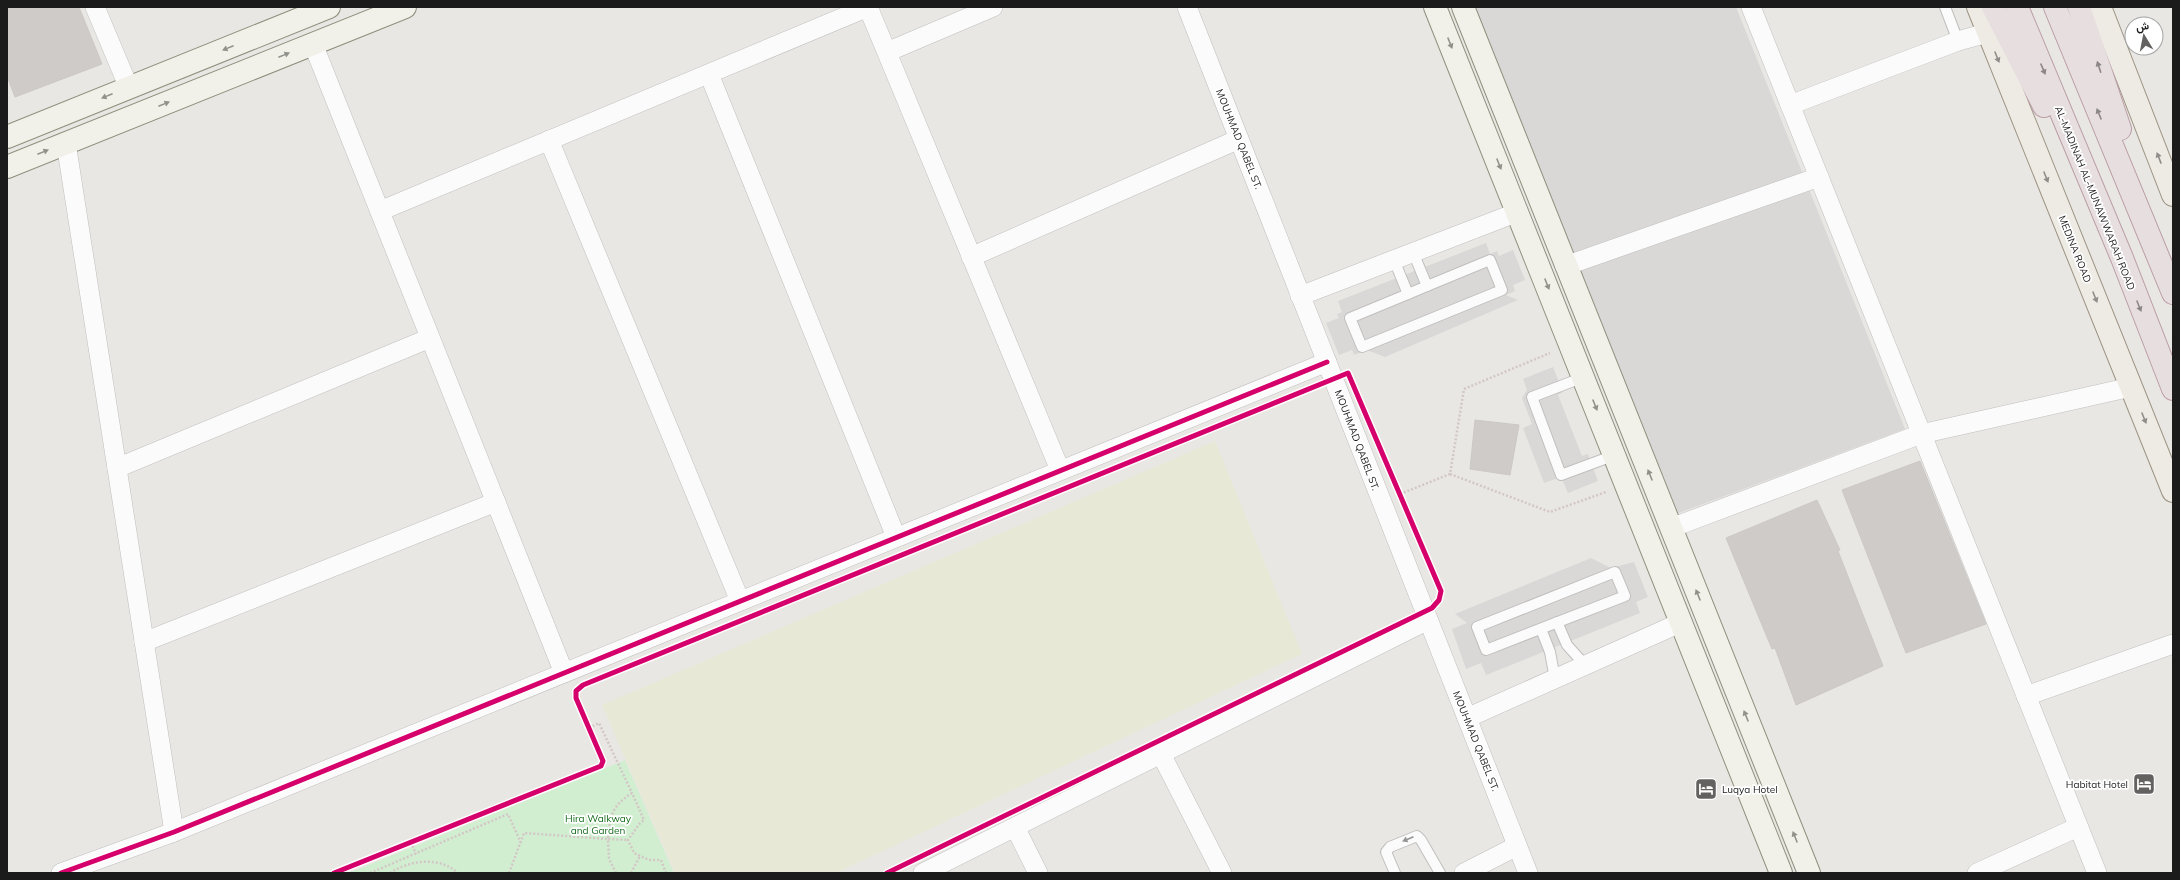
<svg xmlns="http://www.w3.org/2000/svg" width="2180" height="880" viewBox="0 0 2180 880" font-family="Mulish,Vazirmatn,sans-serif">
<style>
.farmland{fill:#e8e8d7}
.park{fill:#d2eed1}
.parking{fill:#d9d8d7}
.building{fill:#cecbc8;stroke:#ccc8c5}
.lines{fill:none;stroke-linecap:round;stroke-linejoin:round}
.lane-casing{stroke:#c0bfbe;stroke-width:12}
.street-casing{stroke:#c0bfbe;stroke-width:20}
.secondary-casing{stroke:#8f907e;stroke-width:24}
.primary-casing{stroke:#9c9383;stroke-width:24}
.highway-casing{stroke:#bb9ea6;stroke-width:24}
.path{stroke:#d3c7c6;stroke-width:2.5;stroke-dasharray:2 2;stroke-linecap:butt}
.lane{stroke:#fcfbfb;stroke-width:10}
.street{stroke:#fcfbfb;stroke-width:19}
.secondary{stroke:#f1f1e9;stroke-width:22}
.primary{stroke:#eeeae4;stroke-width:22}
.highway{stroke:#e7dee0;stroke-width:22}
.cycleway-casing{stroke:#fff;stroke-width:8}
.cycleway{stroke:#d6006c;stroke-width:5}
.oneway{fill:#91918c}
.oneway2{fill:#8f8d8a}
.oneway3{fill:#8b8687}
.oneway4{fill:#979696}
.labels{text-anchor:middle;dominant-baseline:central;stroke-width:3.5;stroke-linejoin:round;paint-order:stroke}
.street-label{font-size:10px;fill:#1b1b1b;stroke:#fff}
.poi-label{font-size:10px;fill:#1b1b1b;stroke:#fff;text-anchor:end}
.park-label{font-size:10px;fill:#156c1b;stroke:#fff}
</style>
<rect width="100%" height="100%" fill="#e9e7e3"/>
<polygon class="farmland" points="1215,441 1302,654 836,873 675,873 602,705"/>
<polygon class="park" points="625,760 674,873 349,873"/>
<g class="parking">
<polygon points="1475,7 1736,7 1905,429 1676,514"/>
<polygon points="1486,243 1490,254 1497,251 1499,256 1513,250 1525,280 1513,285 1515,291 1506,295 1518,300 1385,357 1367,350 1354,355 1352,350 1339,355 1326,323 1339,318 1337,314 1342,312 1338,301"/>
<polygon points="1553,367 1563,392 1558,395 1582,456 1588,454 1598,481 1568,493 1561,477 1544,483 1523,428 1532,424 1522,398 1527,390 1523,379"/>
<polygon points="1591,558 1611,568 1634,562 1648,597 1636,602 1640,613 1486,675 1481,663 1466,669 1452,629 1467,623 1455,614"/>
</g>
<g class="building">
<polygon points="7,7 79,7 102,64 15,97 7,76"/>
<polygon points="1475,420 1519,425 1510,475 1470,469"/>
<polygon points="1920,461 1986,624 1906,653 1842,490"/>
<polygon points="1817,500 1840,550 1838,551 1883,666 1796,705 1775,648 1772,649 1726,538"/>
</g>
<g class="lines">
<g class="lane-casing">
<g id="lane">
<polyline points="1945,7 1958,41"/>
<polyline points="1394,260 1408,294 1350,318 1362,347 1502,290 1490,260 1427,286 1413,252"/>
<polyline points="1408,294 1427,286"/>
<polyline points="1584,377 1532,397 1561,475 1615,455"/>
<polygon points="1615,572 1625,596 1486,650 1477,627"/>
<polyline points="1557,622 1567,645 1585,665"/>
<polyline points="1541,629 1550,652 1555,679"/>
<polyline points="1395,873 1386,852 1390,847 1417,836 1421,840 1440,873"/>
</g>
</g>
<g class="street-casing">
<g id="street">
<polyline points="95,7 129,88"/>
<polyline points="868,7 1060,470"/>
<polyline points="1187,7 1528,873"/>
<polyline points="1751,7 2097,873"/>
<polyline points="313,44 564,673"/>
<polyline points="887,52 993,7"/>
<polyline points="709,74 896,537"/>
<polyline points="1790,105 1958,41 1987,33"/>
<polyline points="549,140 740,601"/>
<polyline points="66,143 174,832"/>
<polyline points="380,211 868,7"/>
<polyline points="971,257 1239,139"/>
<polyline points="1565,266 1819,177"/>
<polyline points="1300,296 1518,212"/>
<polyline points="117,468 430,338"/>
<polyline points="1671,528 1921,434 2131,387"/>
<polyline points="144,642 496,502"/>
<polyline points="2026,696 2173,644"/>
<polyline points="1467,718 1682,622"/>
<polyline points="1161,754 1222,873"/>
<polyline points="1015,827 1038,873"/>
<polyline points="61,873 174,832 1327,362"/>
<polyline points="923,873 1428,620"/>
<polyline points="1464,873 1517,846"/>
<polyline points="1977,873 2078,827"/>
</g>
</g>
<g class="secondary-casing">
<g id="secondary">
<polyline points="1435,7 1781,873"/>
<polyline points="1463,7 1809,873"/>
<polyline points="7,137 329,7"/>
<polyline points="7,167 405,7"/>
</g>
</g>
<g class="primary-casing">
<g id="primary">
<polyline points="1978,7 2173,491"/>
<polyline points="2100,7 2173,195"/>
</g>
</g>
<g class="highway-casing">
<g id="highway">
<polyline points="1993,7 2044,106"/>
<polyline points="2017,7 2122,258 2173,389"/>
<polyline points="2055,7 2173,293"/>
<polyline points="2079,7 2120,129"/>
</g>
</g>
<g class="path">
<polyline points="1450,474 1550,512 1606,492"/>
<polyline points="1400,494 1450,474 1464,389 1550,353"/>
<polyline points="589,728 599,723 632,793"/>
<polyline points="411,842 416,854"/>
<polyline points="338,873 339,871"/>
<polyline points="370,873 508,814 521,843"/>
<path d="M390,873C410,860 439,856 458,873"/>
<path d="M509,873L524,833L608,839C610,815 612,806 632,793L644,820L640,823L628,840L634,853L649,860H661L666,873"/>
<polyline points="616,873 609,859 608,839 628,840"/>
<polyline points="631,873 640,856"/>
</g>
<use href="#lane" class="lane"/>
<use href="#street" class="street"/>
<use href="#secondary" class="secondary"/>
<use href="#primary" class="primary"/>
<use href="#highway" class="highway"/>
<g class="cycleway-casing">
<g id="cycleway">
<polyline points="61,873 174,832 1327,362"/>
<polyline points="334,873 601,766 603,761 576,698 576,691 583,685 1348,373 1441,591 1439,600 1432,608 887,873"/>
</g>
</g>
<use href="#cycleway" class="cycleway"/>
</g>
<defs><path id="oneway-solid" d="M-6-.8H1V-3.2L6.5 0L1 3.2V.8H-6Z"/></defs>
<g class="oneway">
<use href="#oneway-solid" transform="translate(1450 43) rotate(68)"/>
<use href="#oneway-solid" transform="translate(228 48) rotate(158)"/>
<use href="#oneway-solid" transform="translate(284 55) rotate(-22)"/>
<use href="#oneway-solid" transform="translate(107 96) rotate(158)"/>
<use href="#oneway-solid" transform="translate(164 104) rotate(-22)"/>
<use href="#oneway-solid" transform="translate(43 152) rotate(-22)"/>
<use href="#oneway-solid" transform="translate(1499 164) rotate(68)"/>
<use href="#oneway-solid" transform="translate(1547 284) rotate(68)"/>
<use href="#oneway-solid" transform="translate(1595 405) rotate(68)"/>
<use href="#oneway-solid" transform="translate(1650 475) rotate(-112)"/>
<use href="#oneway-solid" transform="translate(1698 595) rotate(-112)"/>
<use href="#oneway-solid" transform="translate(1746 716) rotate(-112)"/>
<use href="#oneway-solid" transform="translate(1795 837) rotate(-112)"/>
</g>
<g class="oneway2">
<use href="#oneway-solid" transform="translate(1997 57) rotate(68)"/>
<use href="#oneway-solid" transform="translate(2159 158) rotate(-111)"/>
<use href="#oneway-solid" transform="translate(2046 177) rotate(68)"/>
<use href="#oneway-solid" transform="translate(2095 297) rotate(68)"/>
<use href="#oneway-solid" transform="translate(2144 418) rotate(68)"/>
</g>
<g class="oneway3">
<use href="#oneway-solid" transform="translate(2099 67) rotate(-108)"/>
<use href="#oneway-solid" transform="translate(2043 69) rotate(67)"/>
<use href="#oneway-solid" transform="translate(2099 114) rotate(-112)"/>
<use href="#oneway-solid" transform="translate(2139 306) rotate(68)"/>
</g>
<use class="oneway4" href="#oneway-solid" transform="translate(1408 839) rotate(157)"/>
<defs>
<g id="hotel-square" transform="scale(1.15)"><rect x="-9" y="-9" width="18" height="18" rx="4" fill="#636261" stroke="#fff"/><path d="M-6-4.5h1.5V1H6V5H4.5V3h-9V5H-6ZM-4 0a1.8 1.8 0 1 1 3.6 0ZM.5 0V-2.5h3Q6-2.5 6 0Z" fill="#fff"/></g>
</defs>
<g fill-rule="evenodd">
<use href="#hotel-square" x="2144" y="784"/>
<use href="#hotel-square" x="1706" y="789"/>
</g>
<g class="labels">
<g class="street-label">
<text transform="translate(1239 139) rotate(68)">MOUHMAD QABEL ST.</text>
<text transform="translate(2095 198) rotate(68)">AL-MADINAH AL-MUNAWWARAH ROAD</text>
<text transform="translate(2075 249) rotate(68)">MEDINA ROAD</text>
<text transform="translate(1357 440) rotate(69)">MOUHMAD QABEL ST.</text>
<text transform="translate(1476 741) rotate(68)">MOUHMAD QABEL ST.</text>
</g>
<g class="poi-label">
<text x="2128" y="784">Habitat Hotel</text>
<text x="1722" y="789" text-anchor="start">Luqya Hotel</text>
</g>
<g class="park-label">
<text x="598" y="818">Hira Walkway<tspan x="598" dy="12">and Garden</tspan></text>
</g>
</g>
<rect width="2180" height="880" fill="none" stroke="#1b1b1b" stroke-width="16"/>
<g transform="translate(2144 36) rotate(350)"><circle r="19" fill="#ffffff" stroke="#a4a4a4"/>
<path d="M0-3L7 15L0 10L-7 15Z" fill="#636261"/>
<text y="-6" font-size="11" font-weight="bold" text-anchor="middle" fill="#1b1b1b">ش</text>
</g>
</svg>
